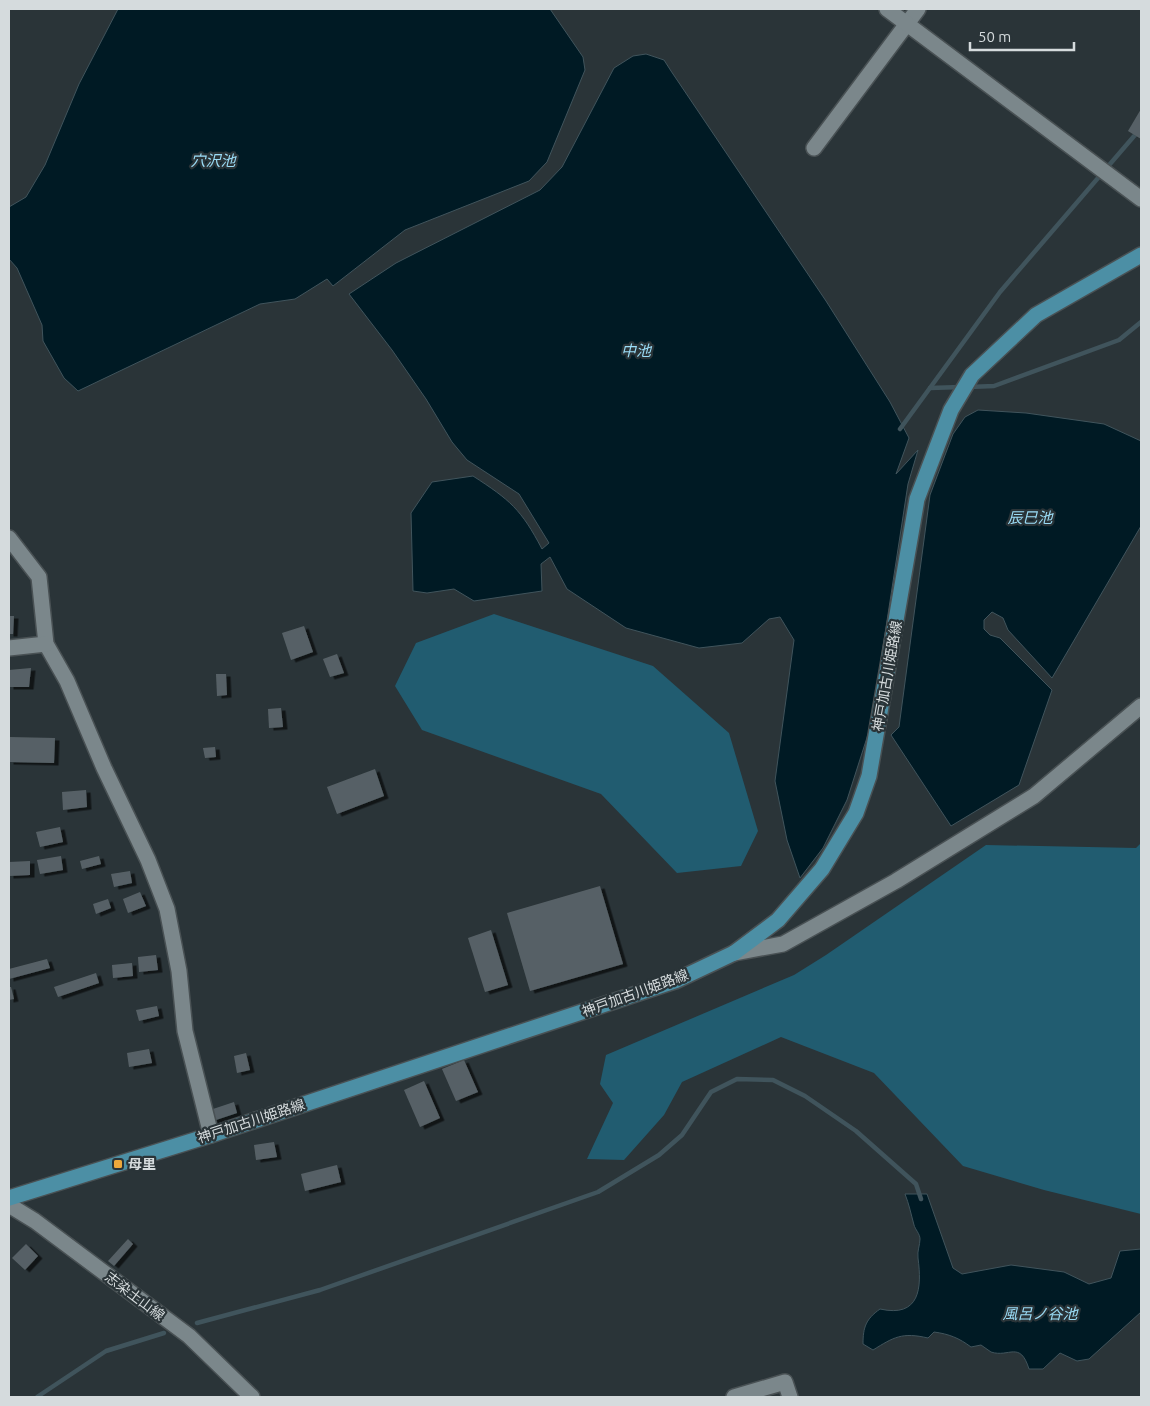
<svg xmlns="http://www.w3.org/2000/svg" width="1150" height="1406" viewBox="0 0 1150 1406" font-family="Ubuntu,'Noto Sans JP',sans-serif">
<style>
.green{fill:#215c70}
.water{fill:#001a24;stroke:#40545c}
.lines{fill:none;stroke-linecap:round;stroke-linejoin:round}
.stream{stroke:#40545c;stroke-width:4.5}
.building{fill:#576166;filter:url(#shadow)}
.street-casing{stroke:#495154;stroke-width:18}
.secondary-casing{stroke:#495154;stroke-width:18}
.primary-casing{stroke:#495154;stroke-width:18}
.street{stroke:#7b878b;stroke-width:15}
.secondary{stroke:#7b878b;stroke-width:15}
.primary{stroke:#4c8fa5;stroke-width:15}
.poi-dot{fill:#eda83b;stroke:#2a3438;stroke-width:2}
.labels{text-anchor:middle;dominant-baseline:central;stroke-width:4.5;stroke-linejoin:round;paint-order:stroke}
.street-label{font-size:14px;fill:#d5dbdd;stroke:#2a3438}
.poi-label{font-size:14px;font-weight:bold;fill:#d5dbdd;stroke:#2a3438;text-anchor:start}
.water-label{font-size:15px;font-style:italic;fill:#9adcf6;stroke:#2a3438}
</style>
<defs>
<filter id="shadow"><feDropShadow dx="4.5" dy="2.5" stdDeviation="0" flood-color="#0009"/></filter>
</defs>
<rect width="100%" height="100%" fill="#2a3438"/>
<g class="green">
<polygon points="494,614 653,666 729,733 758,831 741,866 677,873 601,794 422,730 395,686 416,643"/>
<polygon points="1141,843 1141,1214 1044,1190 963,1166 874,1073 781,1037 682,1082 664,1115 624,1160 587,1159 613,1103 600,1084 606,1055 794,975 826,955 986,845 1136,848"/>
</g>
<g class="water">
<polygon points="118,9 550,9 583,57 585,70 547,162 529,181 405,230 333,286 327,279 295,299 260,304 78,391 64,378 43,341 42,325 17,268 9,259 9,207 26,197 45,165 79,84"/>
<path d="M646,54L664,60L671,71L826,301L890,402L909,438L896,474L918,450L908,484L871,725L847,800L823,848L800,878L787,840L775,781L794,640L780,617L769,619L742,643L699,648L626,628L567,589L550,557L541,564L542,591L474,601L454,589L427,593L413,591L411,513L432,482L473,476C510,500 521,509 542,549L549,543L519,494L467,460L452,442L426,399L392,350L349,294L396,263L540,190L562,167L614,68L633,56Z"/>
<polygon points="978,410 1026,413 1104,424 1141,441 1141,526 1052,678 1008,630 1003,618 992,612 984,620 984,629 990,635 1000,638 1052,690 1019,785 951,826 891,735 899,727 930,495 953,434 965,417"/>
<path d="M905,1194H927L953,1268L962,1274L1011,1265L1064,1272L1089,1284L1111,1278L1120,1251L1141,1249V1312L1089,1359L1077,1361L1060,1353L1043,1369H1029C1020,1340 1009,1358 991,1352C988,1350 984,1347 981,1345L971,1347C959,1338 949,1334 934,1332L928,1338C902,1332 894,1337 873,1350L863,1344C863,1327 866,1319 880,1309C920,1318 922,1288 918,1258C917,1251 920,1245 920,1239C920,1234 915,1229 914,1225C911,1214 909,1204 905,1194Z"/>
</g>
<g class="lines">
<g class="stream">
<polyline points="969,387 994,386 1119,340 1141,322"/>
<polyline points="930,388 961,387"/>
<polyline points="900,429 1000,292 1141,128"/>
<polyline points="197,1323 320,1290 598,1192 659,1155 682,1135 711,1092 737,1079 773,1080 805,1096 856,1131 916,1184 921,1199"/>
<polyline points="37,1397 106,1351 164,1333"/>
</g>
</g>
<g class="building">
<polygon points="1141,109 1141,139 1128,131"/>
<polygon points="9,616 14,616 13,634 9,634"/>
<polygon points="304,626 313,652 291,660 282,633"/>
<polygon points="337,654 344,673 330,677 323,659"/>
<polygon points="31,668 29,687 9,687 9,670"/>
<polygon points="216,674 226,674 227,695 217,696"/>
<polygon points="281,708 283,727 269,728 268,709"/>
<polygon points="9,737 55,738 54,763 9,762"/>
<polygon points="215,747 216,757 205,758 203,748"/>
<polygon points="375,769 384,796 337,814 327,787"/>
<polygon points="86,790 87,807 63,810 62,792"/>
<polygon points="60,827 63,842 40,847 36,832"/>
<polygon points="61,856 63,870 40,874 37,860"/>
<polygon points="99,856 101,864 82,869 80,861"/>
<polygon points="30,861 30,875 9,876 9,862"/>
<polygon points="130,871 132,883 114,887 111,874"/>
<polygon points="600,886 623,964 530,991 507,913"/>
<polygon points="140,892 146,906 128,913 123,899"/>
<polygon points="108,899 111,908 96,914 93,904"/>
<polygon points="491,930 508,985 485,992 468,938"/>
<polygon points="156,955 158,970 139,972 138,957"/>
<polygon points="47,959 50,968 9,979 9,969"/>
<polygon points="132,963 133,976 113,978 112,965"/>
<polygon points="96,973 99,983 58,997 54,987"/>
<polygon points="9,987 11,987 14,999 9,1000"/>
<polygon points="157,1006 159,1016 139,1021 136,1010"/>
<polygon points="149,1049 152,1063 129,1067 127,1053"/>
<polygon points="246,1053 250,1070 237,1073 234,1056"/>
<polygon points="464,1060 478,1092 456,1101 442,1069"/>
<polygon points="424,1081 440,1118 420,1127 404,1090"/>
<polygon points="234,1102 237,1113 213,1121 210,1110"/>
<polygon points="274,1142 277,1157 256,1160 254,1145"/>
<polygon points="337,1165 341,1182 305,1191 301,1174"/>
<polygon points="128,1239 133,1244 114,1266 108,1261"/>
<polygon points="26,1244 38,1256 25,1270 12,1258"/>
</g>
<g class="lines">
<g class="street-casing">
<g id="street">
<polyline points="814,148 918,9"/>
<polyline points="9,538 39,577 46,644 67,681 104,768 148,860 167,909 179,971 185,1031 211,1135"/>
<polyline points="9,648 46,644"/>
<polyline points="734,953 783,944 896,881 1034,796 1141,706"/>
<polyline points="734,1397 785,1382 790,1397"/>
</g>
</g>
<g class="secondary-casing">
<g id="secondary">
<polyline points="887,9 1141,199"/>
<polyline points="9,1205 35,1221 189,1336 252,1397"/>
</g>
</g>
<g class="primary-casing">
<polyline id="primary" points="9,1198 211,1135 675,981 734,953 778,920 822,869 856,813 869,776 917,499 951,410 972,375 1036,315 1141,255"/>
</g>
<use href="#street" class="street"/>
<use href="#secondary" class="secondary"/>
<use href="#primary" class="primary"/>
</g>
<rect class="poi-dot" x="113" y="1159" width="10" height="10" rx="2.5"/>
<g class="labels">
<g class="street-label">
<text transform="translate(887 676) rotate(-80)">神戸加古川姫路線</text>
<text transform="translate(635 993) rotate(-20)">神戸加古川姫路線</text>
<text transform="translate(251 1121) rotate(-18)">神戸加古川姫路線</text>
<text transform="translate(135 1296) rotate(37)">志染土山線</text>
</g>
<g class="poi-label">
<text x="128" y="1164">母里</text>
</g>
<g class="water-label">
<text x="213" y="160">穴沢池</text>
<text x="636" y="350">中池</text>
<text x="1030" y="517">辰巳池</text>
<text x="1040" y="1313">風呂ノ谷池</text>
</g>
</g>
<rect width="1150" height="1406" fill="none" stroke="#d5dbdd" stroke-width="20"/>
<path d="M970 42v8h104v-8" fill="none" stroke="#d5dbdd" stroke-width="2.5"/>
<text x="978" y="42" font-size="15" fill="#d5dbdd" stroke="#2a3438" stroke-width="4" paint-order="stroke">50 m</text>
</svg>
